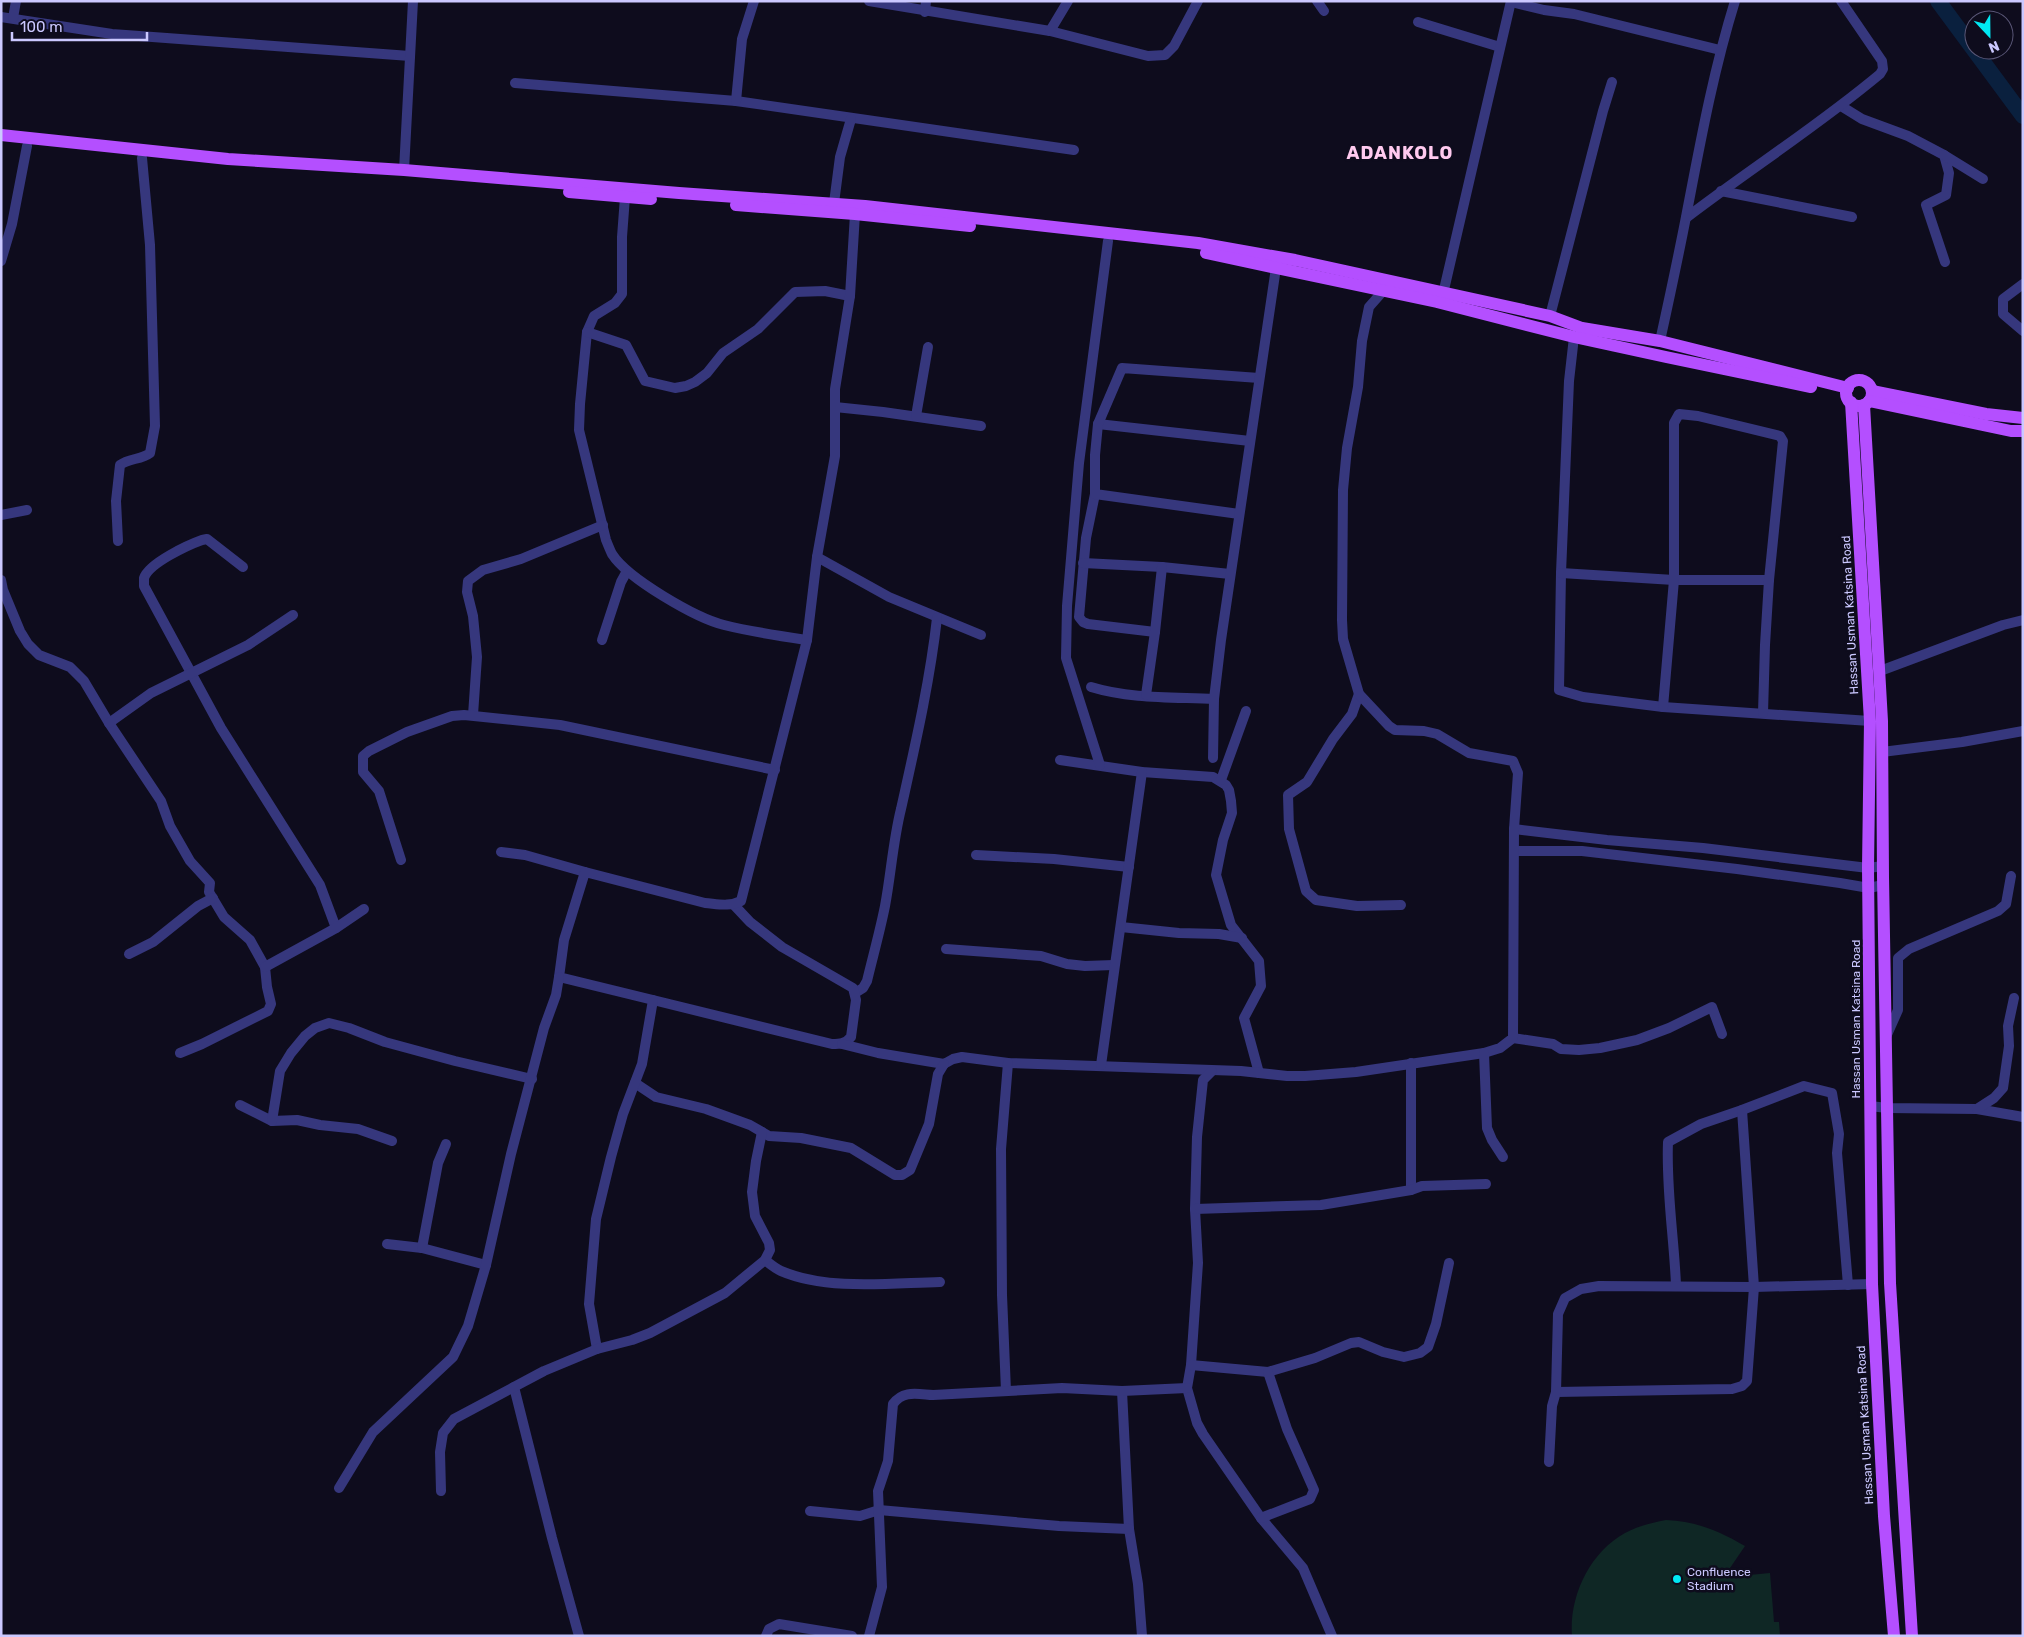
<svg xmlns="http://www.w3.org/2000/svg" width="2024" height="1637" viewBox="0 0 2024 1637" font-family="Rubik,sans-serif">
<style>
.pitch{fill:#0f2725}
.lines{fill:none;stroke-linecap:round;stroke-linejoin:round}
.river{stroke:#0a203e;stroke-width:16}
.minor{stroke:#36377d;stroke-width:10}
.major{stroke:#b44fff;stroke-width:12}
.poi-dot{fill:#00e8f3;stroke:#0e0c1d;stroke-width:2}
.labels{text-anchor:middle;dominant-baseline:central;stroke-width:5;stroke-linejoin:round;paint-order:stroke}
.street-label{font-size:12px;fill:#cbc8ff;stroke:#0e0c1d}
.poi-label{font-size:12px;fill:#cbc8ff;stroke:#0e0c1d;text-anchor:start}
.district-label{font-size:18px;font-weight:bold;letter-spacing:1px;fill:#ffcaef;stroke:#0e0c1d}
</style>
<rect width="100%" height="100%" fill="#0e0c1d"/>
<path class="pitch" d="M1666,1520C1698,1522 1717,1530 1745,1546L1730,1568L1739,1576L1770,1573L1774,1622H1779L1780,1636H1572C1569,1597 1589,1553 1625,1533C1638,1526 1651,1523 1666,1520Z"/>
<g class="lines">
<polyline class="river" points="1938,1 2023,116"/>
<g class="minor">
<polyline points="869,1 1050,31 1148,56 1165,55 1174,46 1198,1"/>
<polyline points="1317,1 1324,11"/>
<polyline points="1511,2 1544,10 1574,14 1720,50"/>
<polyline points="925,12 926,1"/>
<polyline points="1,17 112,34 410,56"/>
<polyline points="13,18 16,1"/>
<polyline points="1418,22 1500,47"/>
<polyline points="1050,31 1068,1"/>
<polyline points="515,83 736,101 1074,150"/>
<polyline points="736,101 742,39 754,1"/>
<polyline points="1841,106 1862,119 1908,136 1944,155 1949,173 1946,195 1926,205 1945,262"/>
<polyline points="1944,155 1983,179"/>
<polyline points="404,170 413,1"/>
<polyline points="1721,191 1852,217"/>
<path d="M625,197L622,237V294L615,303L594,316L587,332L580,404L579,430L606,540C608,545 610,550 612,554C628,579 696,618 724,625C752,632 780,636 807,640"/>
<polyline points="834,203 840,157 851,119"/>
<path d="M1686,218C1750,169 1818,126 1880,74L1883,69L1882,61L1841,1"/>
<polyline points="1,261 12,224 27,146"/>
<polyline points="2023,284 2003,299 2003,314 2023,331"/>
<polyline points="1443,294 1511,1"/>
<polyline points="1550,316 1603,111 1612,82"/>
<polyline points="587,332 626,345 645,381 675,388 686,386 695,382 707,373 723,353 758,329 795,292 825,291 850,296"/>
<polyline points="1574,337 1569,381 1561,573 1559,690 1583,697 1663,707 1870,721"/>
<path d="M1660,341C1669,300 1678,258 1686,217C1700,144 1713,72 1735,1"/>
<polyline points="835,407 883,412 981,426"/>
<polyline points="916,416 928,347"/>
<polyline points="1098,424 1250,441"/>
<polyline points="1095,494 1086,538 1079,617 1083,622 1088,624 1155,632"/>
<polyline points="1239,514 1095,494 1095,455 1098,424 1122,368 1259,378"/>
<polyline points="1,515 27,510"/>
<path d="M118,541L116,501L120,465C129,458 141,460 150,453L155,426L150,245L142,158"/>
<polyline points="817,557 889,597 981,635"/>
<polyline points="1083,563 1162,567 1230,574"/>
<path d="M243,567L207,539L202,540C188,545 149,563 144,578C144,581 144,583 144,586L221,728L320,885L336,928"/>
<polyline points="1561,573 1674,580 1769,580"/>
<polyline points="1,580 3,590 20,631 28,644 39,655 70,667 84,681 109,723 161,801 170,826 190,861 210,883 209,892 224,917 250,940 265,967 267,987 271,1004 268,1011 202,1044 180,1053"/>
<polyline points="602,640 621,582 627,571"/>
<polyline points="1880,671 2003,625 2023,620"/>
<path d="M1091,687C1130,699 1174,697 1214,699"/>
<polyline points="1359,694 1352,714 1333,739 1307,782 1288,795 1289,829 1306,891 1316,900 1357,906 1401,905"/>
<polyline points="1146,695 1155,632 1162,567"/>
<polyline points="1663,707 1674,580 1674,423 1679,414 1698,416 1780,436 1783,441 1769,580 1765,645 1763,713"/>
<polyline points="473,715 477,657 473,616 467,592 468,581 483,570 521,559 603,525"/>
<polyline points="109,723 151,693 248,645 293,615"/>
<polyline points="1882,752 1962,742 2023,731"/>
<polyline points="1213,758 1214,699 1221,640 1277,261"/>
<polyline points="1060,760 1142,772 1213,777 1226,785 1229,790 1231,801 1232,813 1223,840 1216,875 1231,925 1259,961 1261,986 1244,1018 1259,1073"/>
<polyline points="1100,765 1066,658 1067,606 1079,463 1108,241"/>
<polyline points="1221,780 1246,711"/>
<polyline points="1514,829 1607,840 1703,848 1868,868 1883,866"/>
<polyline points="1514,851 1582,851 1737,869 1840,883 1869,888 1883,885"/>
<polyline points="501,852 525,855 585,872"/>
<polyline points="976,855 1054,859 1129,867"/>
<polyline points="401,860 379,791 363,772 363,756 369,751 407,732 452,716 464,715 560,725 775,770"/>
<polyline points="1121,927 1179,933 1219,934 1242,938"/>
<polyline points="946,949 1041,956 1067,964 1085,966 1114,965"/>
<polyline points="129,954 153,942 198,906 213,898"/>
<polyline points="265,967 336,928 364,909"/>
<path d="M855,993L863,988L867,981C873,956 880,931 885,906C891,874 893,841 901,809C915,746 930,681 937,618"/>
<path d="M653,1000L832,1044C840,1044 845,1044 851,1037L856,1000L853,988L782,947L750,922L734,905"/>
<polyline points="1886,1037 1898,1010 1898,958 1909,949 1998,911 2006,904 2011,876"/>
<polyline points="1513,1038 1553,1044 1561,1049 1579,1050 1600,1048 1637,1040 1669,1028 1712,1007 1722,1034"/>
<polyline points="842,1044 878,1053 944,1064 953,1059 962,1057 1008,1063 1241,1071 1287,1076 1305,1076 1356,1072 1484,1053 1500,1048 1513,1038 1514,829 1518,773 1513,761 1469,753 1437,734 1424,731 1395,730 1389,726 1359,694 1343,639 1342,620 1343,490 1347,448 1358,387 1362,341 1369,307 1384,290"/>
<polyline points="1484,1053 1487,1128 1492,1140 1503,1157"/>
<polyline points="1101,1065 1142,772"/>
<polyline points="1212,1071 1203,1080 1197,1137 1195,1209 1198,1263 1191,1365 1187,1388 1197,1423 1203,1434 1261,1518 1303,1568 1332,1636"/>
<polyline points="635,1083 656,1097 706,1109 750,1125 769,1136 801,1138 851,1148 895,1175 902,1175 910,1170 929,1124 938,1074 944,1064"/>
<polyline points="240,1105 272,1121 297,1120 320,1125 358,1129 392,1141"/>
<polyline points="1870,1106 1887,1108 1977,1109 2023,1117"/>
<polyline points="1977,1109 1994,1098 2003,1088 2009,1046 2008,1026 2014,998"/>
<polyline points="272,1121 280,1071 291,1053 305,1036 315,1028 329,1023 349,1028 385,1042 455,1061 532,1079"/>
<polyline points="1411,1190 1411,1063"/>
<polyline points="1195,1209 1321,1205 1411,1190 1422,1186 1486,1184"/>
<polyline points="387,1244 422,1248 486,1265"/>
<polyline points="422,1248 438,1163 446,1144"/>
<path d="M765,1260C770,1264 776,1269 781,1271C828,1291 891,1283 940,1282"/>
<path d="M1676,1285C1674,1237 1666,1190 1668,1142L1701,1124L1742,1110L1804,1086L1832,1093L1839,1134L1837,1153L1848,1285"/>
<path d="M597,1349L589,1304L596,1219L611,1157L623,1114L642,1064L653,1000L559,977L564,940L585,872L705,903C718,904 729,907 741,901L807,640L817,557L835,456V389L850,296L855,214"/>
<polyline points="1191,1365 1268,1372 1315,1358 1351,1343 1359,1342 1383,1352 1404,1357 1420,1353 1428,1347 1436,1324 1449,1263"/>
<polyline points="514,1387 552,1538 579,1636"/>
<polyline points="1006,1391 1002,1295 1001,1149 1008,1063"/>
<polyline points="1122,1391 1129,1529 1138,1584 1142,1636"/>
<polyline points="1556,1392 1732,1389 1742,1386 1747,1381 1754,1287 1742,1110"/>
<polyline points="1549,1462 1552,1406 1556,1392 1558,1314 1565,1298 1581,1289 1599,1286 1754,1287 1872,1284"/>
<polyline points="339,1488 373,1432 453,1357 468,1326 486,1265 511,1154 544,1028 556,995 559,977"/>
<polyline points="441,1491 440,1452 443,1433 454,1419 544,1371 597,1349 632,1340 650,1333 725,1293 765,1260 770,1250 769,1243 755,1216 752,1192 756,1161 762,1132"/>
<polyline points="810,1511 860,1516 879,1510 1059,1526 1129,1529"/>
<polyline points="1261,1518 1310,1499 1314,1490 1287,1429 1268,1372"/>
<polyline points="766,1636 769,1629 779,1624 852,1636"/>
<path d="M869,1636L882,1587L878,1491L888,1461L893,1404C903,1390 917,1394 933,1395L1062,1388L1122,1391L1187,1388"/>
</g>
<g class="major">
<polyline points="1,135 228,159 404,170 679,193 865,206 1198,243 1295,260 1550,316 1582,328 1660,341 1848,388"/>
<polyline points="569,192 651,199"/>
<polyline points="736,205 855,214 970,226"/>
<polyline points="1206,253 1437,302 1574,337 1666,357 1811,387"/>
<circle cx="1859" cy="393" r="13"/>
<polyline points="1872,391 1986,414 2023,418"/>
<polyline points="1869,401 2011,431 2023,431"/>
<polyline points="1851,402 1870,721 1868,868 1872,1284 1884,1516 1894,1636"/>
<polyline points="1864,405 1882,721 1883,877 1890,1283 1912,1636"/>
</g>
</g>
<circle class="poi-dot" cx="1677" cy="1579" r="5"/>
<g class="labels">
<g class="street-label">
<text transform="translate(1850 615) rotate(-93)">Hassan Usman Katsina Road</text>
<text transform="translate(1856 1019) rotate(-90)">Hassan Usman Katsina Road</text>
<text transform="translate(1865 1425) rotate(-93)">Hassan Usman Katsina Road</text>
</g>
<g class="poi-label">
<text x="1687" y="1572">Confluence<tspan x="1687" dy="14">Stadium</tspan></text>
</g>
<g class="district-label">
<text x="1400" y="153">ADANKOLO</text>
</g>
</g>
<rect width="2024" height="1637" fill="none" stroke="#cbc8ff" stroke-width="5"/>
<g transform="translate(1989 35) rotate(158)"><circle r="24" fill="#0e0c1d" stroke="#5a5777"/>
<path d="M0-4L9 19L0 12L-9 19Z" fill="#00e8f3"/>
<text y="-8" font-size="14" font-weight="bold" text-anchor="middle" fill="#cbc8ff">N</text>
</g>
<path d="M12 32v8h135v-8" fill="none" stroke="#cbc8ff" stroke-width="2.5"/>
<text x="20" y="32" font-size="15" fill="#cbc8ff" stroke="#0e0c1d" stroke-width="4" paint-order="stroke">100 m</text>
</svg>
